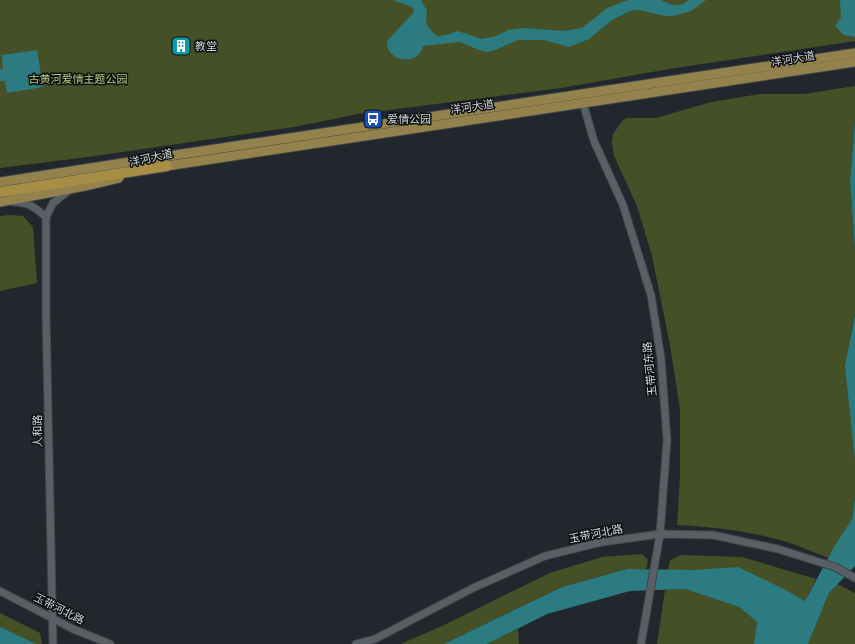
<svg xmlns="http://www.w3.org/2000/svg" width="855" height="644" viewBox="0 0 855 644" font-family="'Source Sans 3','Noto Sans SC',sans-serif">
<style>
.green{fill:#455027}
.water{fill:#2b7b80}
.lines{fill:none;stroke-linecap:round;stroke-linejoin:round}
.tertiary-casing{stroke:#3e4448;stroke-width:9}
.primary-casing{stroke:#3e4448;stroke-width:11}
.trunk-casing{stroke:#3e4448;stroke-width:12}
.tertiary{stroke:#585f65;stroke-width:7}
.primary{stroke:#93824c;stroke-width:9}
.trunk{stroke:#a78e44;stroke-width:10}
.labels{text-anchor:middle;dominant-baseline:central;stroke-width:3;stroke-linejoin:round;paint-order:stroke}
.poi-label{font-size:11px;fill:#d3d7db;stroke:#0d1012;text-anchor:start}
.street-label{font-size:11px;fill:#d3d7db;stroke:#0d1012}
.park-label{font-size:11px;fill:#b4ca7b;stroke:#0d1012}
</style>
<rect width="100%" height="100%" fill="#21272c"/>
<g class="green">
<polygon points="0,0 855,0 855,41 675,68 561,88 358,114 294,127 88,157 0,168"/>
<path d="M855,86V120L850,181L855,250V314L850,337L855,460V498L852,519L828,558C817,554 807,549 796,545C758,532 717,527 677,525L680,477V409L670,345L652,256L637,206L614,156L612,143L613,134L622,121L626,118H656L711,102L760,94H804Z"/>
<polygon points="11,215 23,216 33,227 37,283 0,291 0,216"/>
<polygon points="642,554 648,560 646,569 627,569 562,587 444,644 401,644 444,625 550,573 602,557"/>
<polygon points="681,555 742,557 816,579 805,601 788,591 695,570 668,570 670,560"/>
<polygon points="837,584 855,593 855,644 808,644 829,593"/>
<polygon points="685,589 739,607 757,622 754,644 657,644 665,590"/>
<polygon points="0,613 40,633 42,644 0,644"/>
<polygon points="518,629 519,644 487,644"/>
</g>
<g class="water">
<path d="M393,0H421L427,11L426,23L433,33L438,36L446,35L458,31L482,39L496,36L508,30L525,28L563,31L582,28L607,8L628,0H661L672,5H678L683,4L689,0H706L691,11L673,16H666L639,10L630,11L612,20L589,39L569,47L544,40H518L495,50L486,52L479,50L460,42L423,46C419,67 385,62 387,41L413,13L414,10L412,7Z"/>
<polygon points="840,0 855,0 855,37 844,35 835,26 841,17"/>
<polygon points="37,50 43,87 7,93 5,81 0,81 0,69 3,69 2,55"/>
<polygon points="855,120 855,250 850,181"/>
<polygon points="855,314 855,460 845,366"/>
<polygon points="855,498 855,566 829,593 808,644 754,644 757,622 739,607 685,589 630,591 547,614 487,644 444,644 562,587 627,569 695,570 738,567 788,591 805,601 834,547 852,519"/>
<polygon points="0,627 36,644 0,644"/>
</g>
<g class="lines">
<g class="tertiary-casing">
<g id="tertiary">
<polyline points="583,103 594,141 623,205 651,295 661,358 667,440 660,534 641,644"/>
<path d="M14,202C28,202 36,208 46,217L53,203L68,191"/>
<polyline points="46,217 46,314 53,644"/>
<polyline points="0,591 73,629 110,644"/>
<polyline points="356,644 375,639 473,588 545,556 602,542 660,534 713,535 778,549 835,567 855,578"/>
</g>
</g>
<g class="primary-casing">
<g id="primary">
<polyline points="160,167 855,62"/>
<polyline points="0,182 142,160 855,53"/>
<polyline points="0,202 85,186 119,178"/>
</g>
</g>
<g class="trunk-casing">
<polyline id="trunk" points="0,192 167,166"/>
</g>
<use href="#tertiary" class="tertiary"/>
<use href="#primary" class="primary"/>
<use href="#trunk" class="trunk"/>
</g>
<defs>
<g id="building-square" transform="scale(1)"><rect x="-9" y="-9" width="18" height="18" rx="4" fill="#0f9aa8" stroke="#0d1012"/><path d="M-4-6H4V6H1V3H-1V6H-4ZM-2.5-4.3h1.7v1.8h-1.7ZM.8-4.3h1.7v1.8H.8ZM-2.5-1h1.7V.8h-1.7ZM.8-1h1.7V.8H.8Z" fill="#fff"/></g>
<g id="bus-square" transform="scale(1)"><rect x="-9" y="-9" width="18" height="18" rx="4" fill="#1a4fb4" stroke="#0d1012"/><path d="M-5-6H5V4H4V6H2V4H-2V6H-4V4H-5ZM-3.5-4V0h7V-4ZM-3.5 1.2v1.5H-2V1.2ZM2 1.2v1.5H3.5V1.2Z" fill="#fff"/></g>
</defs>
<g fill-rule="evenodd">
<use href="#building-square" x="181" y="46"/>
<use href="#bus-square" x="373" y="119"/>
</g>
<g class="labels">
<g class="poi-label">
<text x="195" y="46">教堂</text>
<text x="387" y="119">爱情公园</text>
</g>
<g class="street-label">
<text transform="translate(793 59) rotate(-9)">洋河大道</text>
<text transform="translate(472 107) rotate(-8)">洋河大道</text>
<text transform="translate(151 158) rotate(-13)">洋河大道</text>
<text transform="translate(650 369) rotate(-96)">玉带河东路</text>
<text transform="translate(38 431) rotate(-91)">人和路</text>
<text transform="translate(596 534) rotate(-11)">玉带河北路</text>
<text transform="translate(59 609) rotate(27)">玉带河北路</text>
</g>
<g class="park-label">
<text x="78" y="79">古黄河爱情主题公园</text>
</g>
</g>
</svg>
